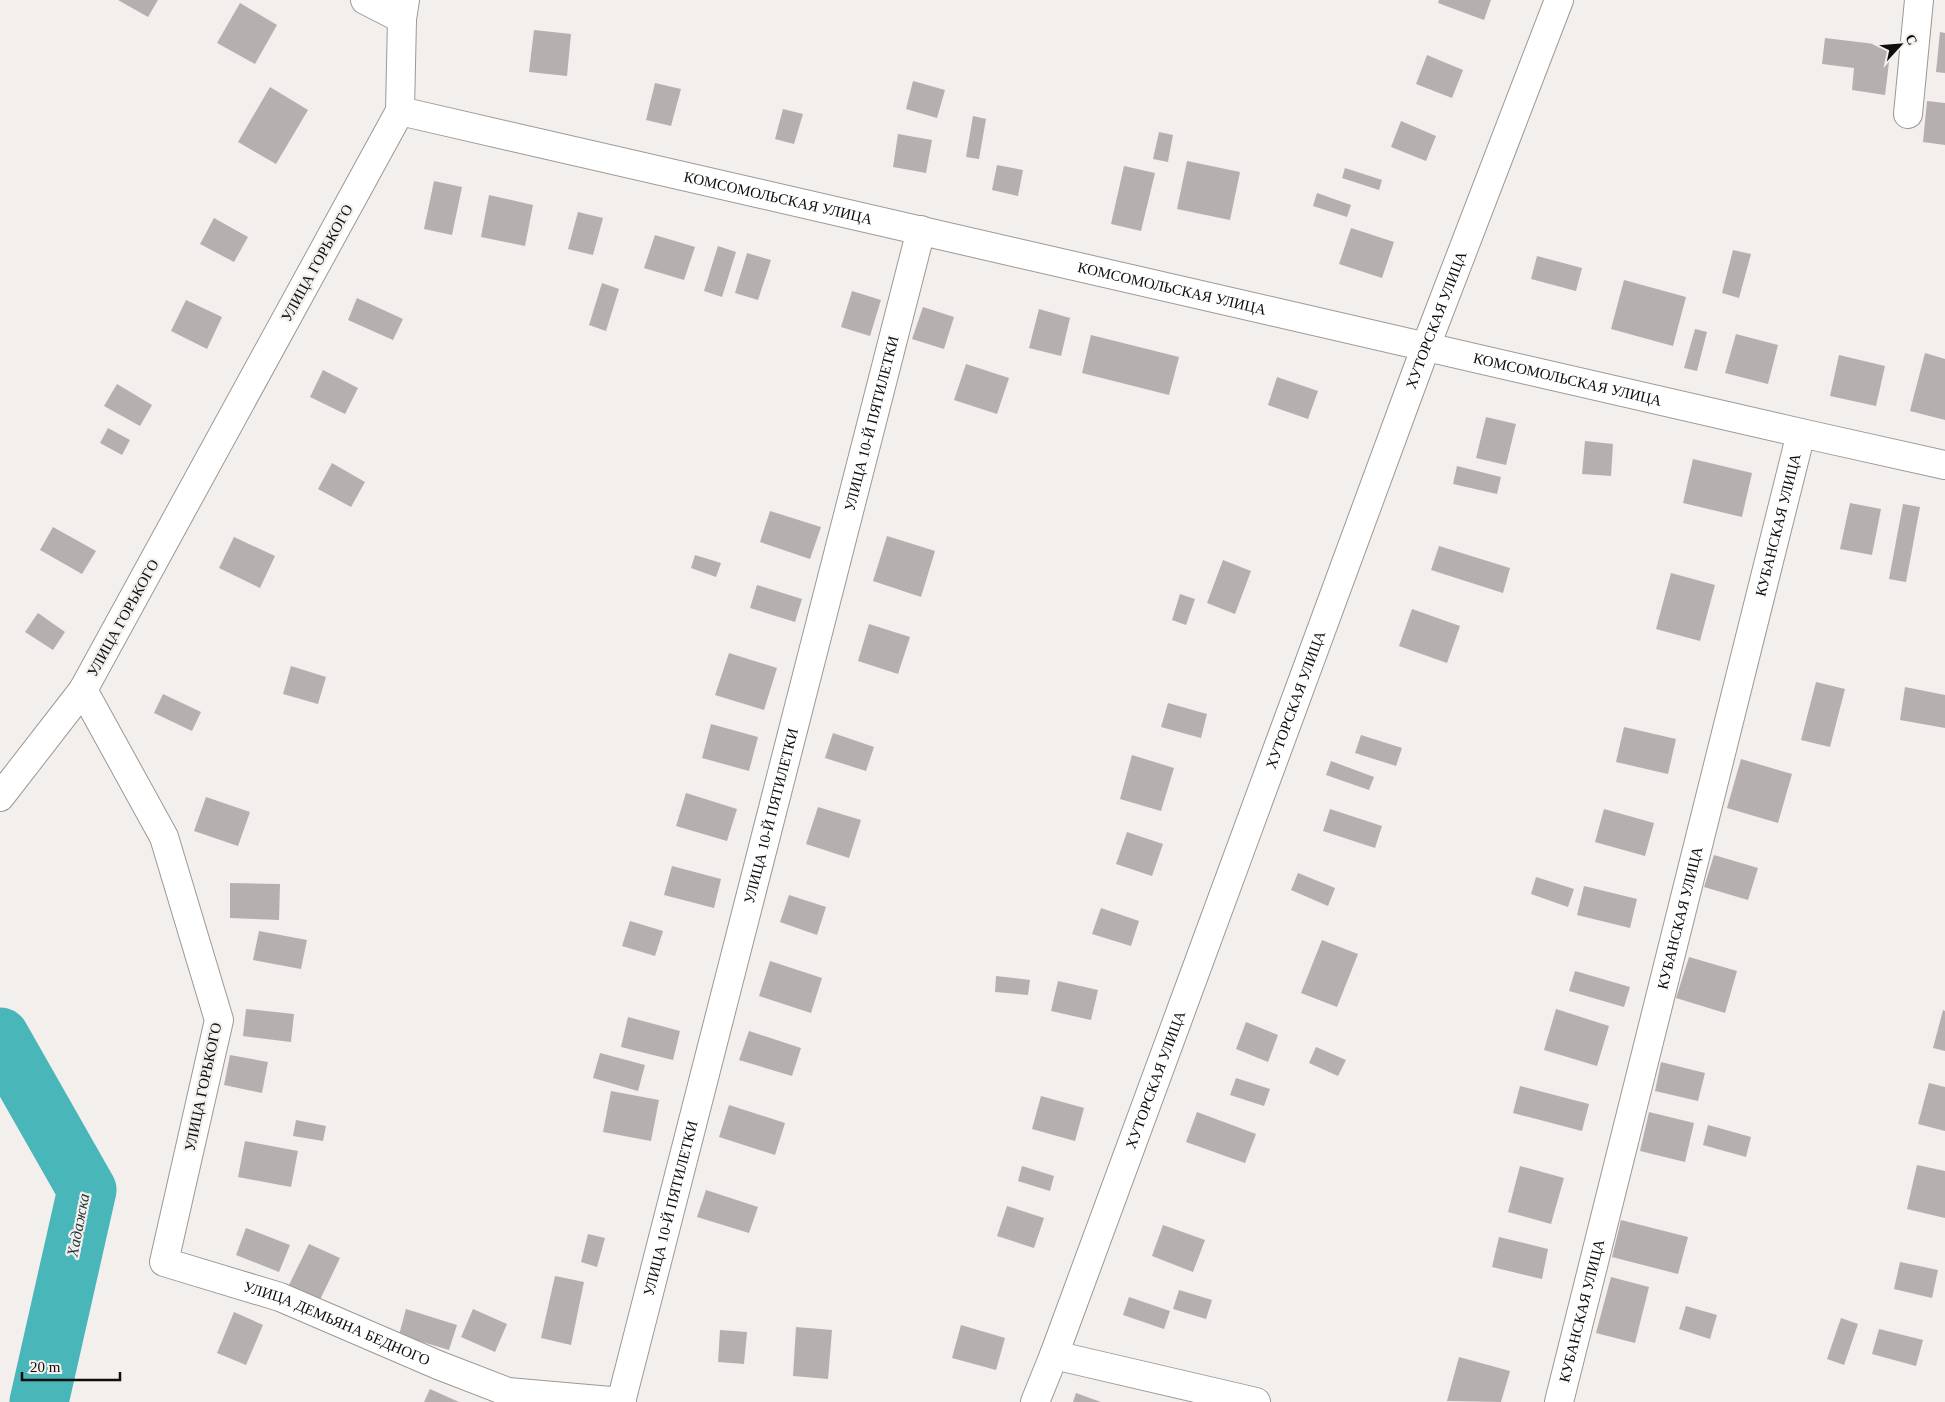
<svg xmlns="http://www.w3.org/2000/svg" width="1945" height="1402" viewBox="0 0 1945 1402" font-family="Georgia,serif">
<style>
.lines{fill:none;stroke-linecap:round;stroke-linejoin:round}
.river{stroke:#49b6ba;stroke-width:59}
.building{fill:#b5b0af}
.minor-casing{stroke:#9c9895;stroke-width:30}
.minor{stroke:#fff;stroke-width:28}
.labels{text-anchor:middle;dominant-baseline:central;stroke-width:4.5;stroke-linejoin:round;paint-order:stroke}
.street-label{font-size:15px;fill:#0f0e0d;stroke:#f3efec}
.water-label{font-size:16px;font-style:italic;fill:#203839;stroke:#f3efec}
</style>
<rect width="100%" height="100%" fill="#f3efec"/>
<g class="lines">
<polyline class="river" points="0,1037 87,1190 39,1402"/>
</g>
<g class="building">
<polygon points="118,0 158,0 148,17"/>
<polygon points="1439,0 1491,0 1484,20 1438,3"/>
<polygon points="240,3 277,25 255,64 217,43"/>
<polygon points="534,30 571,34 567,76 529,72"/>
<polygon points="1940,32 1945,33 1945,73 1936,72"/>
<polygon points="1825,38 1891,46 1885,95 1852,90 1854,68 1822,64"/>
<polygon points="1427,55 1463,70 1452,98 1416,84"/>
<polygon points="913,81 945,90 937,118 906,109"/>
<polygon points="655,83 681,89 671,126 646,120"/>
<polygon points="270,87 308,110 276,164 238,142"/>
<polygon points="1927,101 1945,103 1945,145 1923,142"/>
<polygon points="783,109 803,114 794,144 775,139"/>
<polygon points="973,116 986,119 979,159 966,157"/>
<polygon points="1401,121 1436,136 1426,161 1391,147"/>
<polygon points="1159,132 1173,135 1168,162 1153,159"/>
<polygon points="898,134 932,140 926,173 893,167"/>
<polygon points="1187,161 1240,172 1230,220 1177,209"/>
<polygon points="997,165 1023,170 1018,196 992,190"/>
<polygon points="1124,166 1155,173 1141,231 1111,224"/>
<polygon points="1345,168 1382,180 1379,190 1342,178"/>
<polygon points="434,181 462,187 452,235 424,229"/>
<polygon points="1317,193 1351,205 1347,217 1313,206"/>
<polygon points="489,195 533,205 525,246 481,237"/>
<polygon points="578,212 603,218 593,255 568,249"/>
<polygon points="214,218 248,237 234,262 200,244"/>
<polygon points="1351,228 1394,242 1382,278 1339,264"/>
<polygon points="655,235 695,247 684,280 644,268"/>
<polygon points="718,246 736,252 722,297 704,291"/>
<polygon points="1733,250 1751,254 1739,298 1722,293"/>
<polygon points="747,253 771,260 758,300 735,293"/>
<polygon points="1537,256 1582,268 1576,291 1531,279"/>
<polygon points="1624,280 1686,297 1673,346 1611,329"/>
<polygon points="602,283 619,289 606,331 589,325"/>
<polygon points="852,291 881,300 870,336 841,327"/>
<polygon points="357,298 403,319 393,340 348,320"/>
<polygon points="186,300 222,317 207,349 171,331"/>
<polygon points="923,307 954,317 944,349 912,339"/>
<polygon points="1039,309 1070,318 1061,356 1029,348"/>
<polygon points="1695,329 1707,332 1697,371 1684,368"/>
<polygon points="1736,334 1778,345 1768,384 1725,373"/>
<polygon points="1091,335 1179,357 1169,395 1082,373"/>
<polygon points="1925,353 1945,359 1945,420 1910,411"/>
<polygon points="1839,355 1885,366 1876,406 1830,396"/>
<polygon points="966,364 1009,378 997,414 954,400"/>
<polygon points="323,370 358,388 345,414 310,397"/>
<polygon points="1277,377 1318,391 1308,419 1268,405"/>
<polygon points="117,384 152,405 140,426 104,406"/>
<polygon points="1486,417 1516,424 1506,465 1476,458"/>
<polygon points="108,428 130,440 122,455 100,443"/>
<polygon points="1585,441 1613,444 1611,476 1582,474"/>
<polygon points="1693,459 1752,473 1742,517 1683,503"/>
<polygon points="332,463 365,482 351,507 318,489"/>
<polygon points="1457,466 1501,477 1497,494 1453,484"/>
<polygon points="1850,503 1881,509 1872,555 1840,549"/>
<polygon points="1903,504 1920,507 1906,582 1889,579"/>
<polygon points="770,511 821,527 810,559 760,542"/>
<polygon points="53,527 96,551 82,574 40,550"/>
<polygon points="887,536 935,551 921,597 873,581"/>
<polygon points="234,537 275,556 260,588 219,568"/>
<polygon points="1439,546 1510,568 1503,593 1431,570"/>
<polygon points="695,555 721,563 716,577 691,568"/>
<polygon points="1223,560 1251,571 1235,614 1207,603"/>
<polygon points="1671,573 1715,585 1700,641 1656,629"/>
<polygon points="757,585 802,599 795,622 750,608"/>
<polygon points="1180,594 1195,599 1186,625 1172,620"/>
<polygon points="1412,609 1460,626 1447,663 1399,646"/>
<polygon points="38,613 65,632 53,650 25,632"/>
<polygon points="869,624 910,637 898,674 858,661"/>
<polygon points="729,653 777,668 764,710 715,695"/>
<polygon points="291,666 326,677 318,704 283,694"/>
<polygon points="1816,682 1845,689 1830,747 1801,740"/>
<polygon points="1905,687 1945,695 1945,728 1900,720"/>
<polygon points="163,694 201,712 192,731 154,713"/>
<polygon points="1168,703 1207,714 1201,738 1161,727"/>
<polygon points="711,724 758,737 749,771 702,758"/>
<polygon points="1624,727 1676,739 1668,774 1616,762"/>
<polygon points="833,733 874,747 866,771 825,758"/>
<polygon points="1361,735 1402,748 1396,766 1355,753"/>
<polygon points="1132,755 1174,768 1161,811 1120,799"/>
<polygon points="1741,759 1792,774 1778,823 1727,808"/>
<polygon points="1331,761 1374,777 1369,790 1326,775"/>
<polygon points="686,793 737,809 727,841 676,826"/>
<polygon points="206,797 250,812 238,846 194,831"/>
<polygon points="818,807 861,820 849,858 806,844"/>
<polygon points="1330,809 1382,826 1375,848 1323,831"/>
<polygon points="1604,809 1654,823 1645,856 1595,842"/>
<polygon points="1127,832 1163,844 1152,876 1116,864"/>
<polygon points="1714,855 1758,868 1748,900 1704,887"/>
<polygon points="672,866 721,879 714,908 664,895"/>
<polygon points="1298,873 1335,888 1328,906 1291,890"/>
<polygon points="1536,877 1574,889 1568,907 1531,894"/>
<polygon points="230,883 280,884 279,920 230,918"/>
<polygon points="1584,886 1637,899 1630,928 1577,915"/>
<polygon points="789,895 826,907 817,935 780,922"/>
<polygon points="1101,908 1139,921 1131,946 1092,934"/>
<polygon points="630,921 663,931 655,956 622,946"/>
<polygon points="259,931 307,940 301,969 253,960"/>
<polygon points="1322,940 1358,954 1337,1007 1301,993"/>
<polygon points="1689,957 1737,971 1725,1013 1676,998"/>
<polygon points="770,961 822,978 811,1013 759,996"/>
<polygon points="1575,971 1630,987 1624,1007 1569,991"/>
<polygon points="996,976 1030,980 1028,995 995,992"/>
<polygon points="1058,981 1098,990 1091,1020 1051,1011"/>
<polygon points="246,1009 294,1014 291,1042 243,1036"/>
<polygon points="1556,1009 1609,1026 1597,1066 1544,1050"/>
<polygon points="1943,1010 1945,1011 1945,1051 1933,1048"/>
<polygon points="628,1017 680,1031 673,1060 621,1047"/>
<polygon points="1246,1022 1278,1035 1268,1062 1236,1049"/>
<polygon points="749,1031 801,1048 792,1076 739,1060"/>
<polygon points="1316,1047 1346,1060 1338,1076 1309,1063"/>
<polygon points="600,1053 645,1065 638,1091 593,1078"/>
<polygon points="230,1055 268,1062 262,1093 224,1085"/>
<polygon points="1661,1062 1705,1073 1698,1101 1655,1091"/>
<polygon points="1236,1078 1270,1089 1264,1106 1230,1095"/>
<polygon points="1929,1083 1945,1087 1945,1131 1918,1124"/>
<polygon points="1520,1086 1589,1104 1582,1131 1513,1113"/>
<polygon points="611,1091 659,1100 651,1141 603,1132"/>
<polygon points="1041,1096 1084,1108 1075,1141 1032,1129"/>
<polygon points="729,1105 785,1123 775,1155 719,1137"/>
<polygon points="1197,1112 1256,1134 1245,1163 1186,1142"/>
<polygon points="1649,1112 1694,1123 1685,1162 1640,1151"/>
<polygon points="296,1120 326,1126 323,1141 293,1136"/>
<polygon points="1708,1125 1751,1137 1746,1157 1703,1145"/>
<polygon points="245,1141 298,1151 291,1187 238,1177"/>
<polygon points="1917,1165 1945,1171 1945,1218 1907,1209"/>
<polygon points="1022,1166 1054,1176 1050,1191 1018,1181"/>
<polygon points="1520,1166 1564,1178 1551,1224 1508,1212"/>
<polygon points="706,1190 758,1207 749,1233 697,1217"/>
<polygon points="1007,1206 1044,1218 1034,1248 997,1236"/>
<polygon points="1621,1220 1688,1237 1678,1274 1612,1257"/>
<polygon points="1163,1225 1205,1240 1193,1272 1152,1256"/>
<polygon points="246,1228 290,1245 279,1272 236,1255"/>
<polygon points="588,1234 605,1238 597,1267 581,1262"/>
<polygon points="1499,1237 1548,1249 1542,1279 1492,1267"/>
<polygon points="309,1244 340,1258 318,1304 287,1289"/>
<polygon points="1900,1262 1938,1270 1932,1298 1894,1289"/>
<polygon points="555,1276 584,1282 571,1345 541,1338"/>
<polygon points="1611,1277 1649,1287 1635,1343 1596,1333"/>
<polygon points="1179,1290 1212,1300 1206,1319 1173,1309"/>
<polygon points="1129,1297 1170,1311 1164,1329 1123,1315"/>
<polygon points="1686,1306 1717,1315 1710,1339 1679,1329"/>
<polygon points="406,1309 457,1325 449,1350 399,1335"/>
<polygon points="473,1309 507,1324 495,1352 461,1337"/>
<polygon points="234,1312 263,1325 246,1365 217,1353"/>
<polygon points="1841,1318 1858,1324 1844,1365 1827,1359"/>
<polygon points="961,1325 1005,1338 996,1370 952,1358"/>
<polygon points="796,1327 832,1330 828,1379 793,1376"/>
<polygon points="1879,1329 1923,1340 1916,1366 1872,1354"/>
<polygon points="720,1330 747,1332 744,1364 718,1362"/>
<polygon points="1459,1357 1510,1371 1501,1402 1447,1401"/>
<polygon points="430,1389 459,1402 424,1402"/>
<polygon points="1076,1393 1101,1402 1073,1402"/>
</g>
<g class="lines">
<g class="minor-casing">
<g id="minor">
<polyline points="365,0 402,19"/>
<path id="s1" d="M405,0L402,19L400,111L83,690L164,837L219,1020L164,1262L280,1297L438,1365L508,1392L622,1402"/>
<path id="s2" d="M400,111L1801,433L1945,465"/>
<polyline points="1908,114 1919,0"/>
<polyline points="0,797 83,690"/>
<polyline points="1054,1355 1256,1402"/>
<path id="s3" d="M621,1402L921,230"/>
<path id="s4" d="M1035,1402L1054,1355L1426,346L1559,0"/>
<path id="s5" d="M1559,1402L1801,433"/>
</g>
</g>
<use href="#minor" class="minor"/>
</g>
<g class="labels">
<g class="street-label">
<text stroke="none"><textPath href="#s2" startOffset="388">КОМСОМОЛЬСКАЯ УЛИЦА</textPath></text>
<text transform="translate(317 263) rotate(-61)">УЛИЦА ГОРЬКОГО</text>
<text stroke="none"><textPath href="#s2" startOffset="792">КОМСОМОЛЬСКАЯ УЛИЦА</textPath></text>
<text stroke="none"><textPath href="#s4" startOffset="1154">ХУТОРСКАЯ УЛИЦА</textPath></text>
<text stroke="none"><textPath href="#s2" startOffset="1198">КОМСОМОЛЬСКАЯ УЛИЦА</textPath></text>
<text stroke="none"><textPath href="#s3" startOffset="1010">УЛИЦА 10-Й ПЯТИЛЕТКИ</textPath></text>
<text stroke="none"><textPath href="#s5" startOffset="904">КУБАНСКАЯ УЛИЦА</textPath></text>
<text transform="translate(123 618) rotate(-61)">УЛИЦА ГОРЬКОГО</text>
<text stroke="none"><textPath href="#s4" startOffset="749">ХУТОРСКАЯ УЛИЦА</textPath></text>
<text stroke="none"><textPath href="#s3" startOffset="605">УЛИЦА 10-Й ПЯТИЛЕТКИ</textPath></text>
<text stroke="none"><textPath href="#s5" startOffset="499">КУБАНСКАЯ УЛИЦА</textPath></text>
<text stroke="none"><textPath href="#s4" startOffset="344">ХУТОРСКАЯ УЛИЦА</textPath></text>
<text transform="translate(203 1087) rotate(-78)">УЛИЦА ГОРЬКОГО</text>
<text stroke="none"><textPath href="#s3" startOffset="200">УЛИЦА 10-Й ПЯТИЛЕТКИ</textPath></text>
<text stroke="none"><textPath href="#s5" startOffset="94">КУБАНСКАЯ УЛИЦА</textPath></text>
<text stroke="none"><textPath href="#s1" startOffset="1562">УЛИЦА ДЕМЬЯНА БЕДНОГО</textPath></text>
</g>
<g class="water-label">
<text transform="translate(78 1225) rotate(-79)">Хадажка</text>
</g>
</g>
<g transform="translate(1900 45) rotate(64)" stroke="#f3efec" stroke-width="4" paint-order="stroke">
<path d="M0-4L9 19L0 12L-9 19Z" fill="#0f0e0d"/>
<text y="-8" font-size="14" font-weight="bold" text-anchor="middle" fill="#0f0e0d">С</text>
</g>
<path d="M22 1372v8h98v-8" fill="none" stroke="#0f0e0d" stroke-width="2.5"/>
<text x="30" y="1372" font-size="15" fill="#0f0e0d" stroke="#f3efec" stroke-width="4" paint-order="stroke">20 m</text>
</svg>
